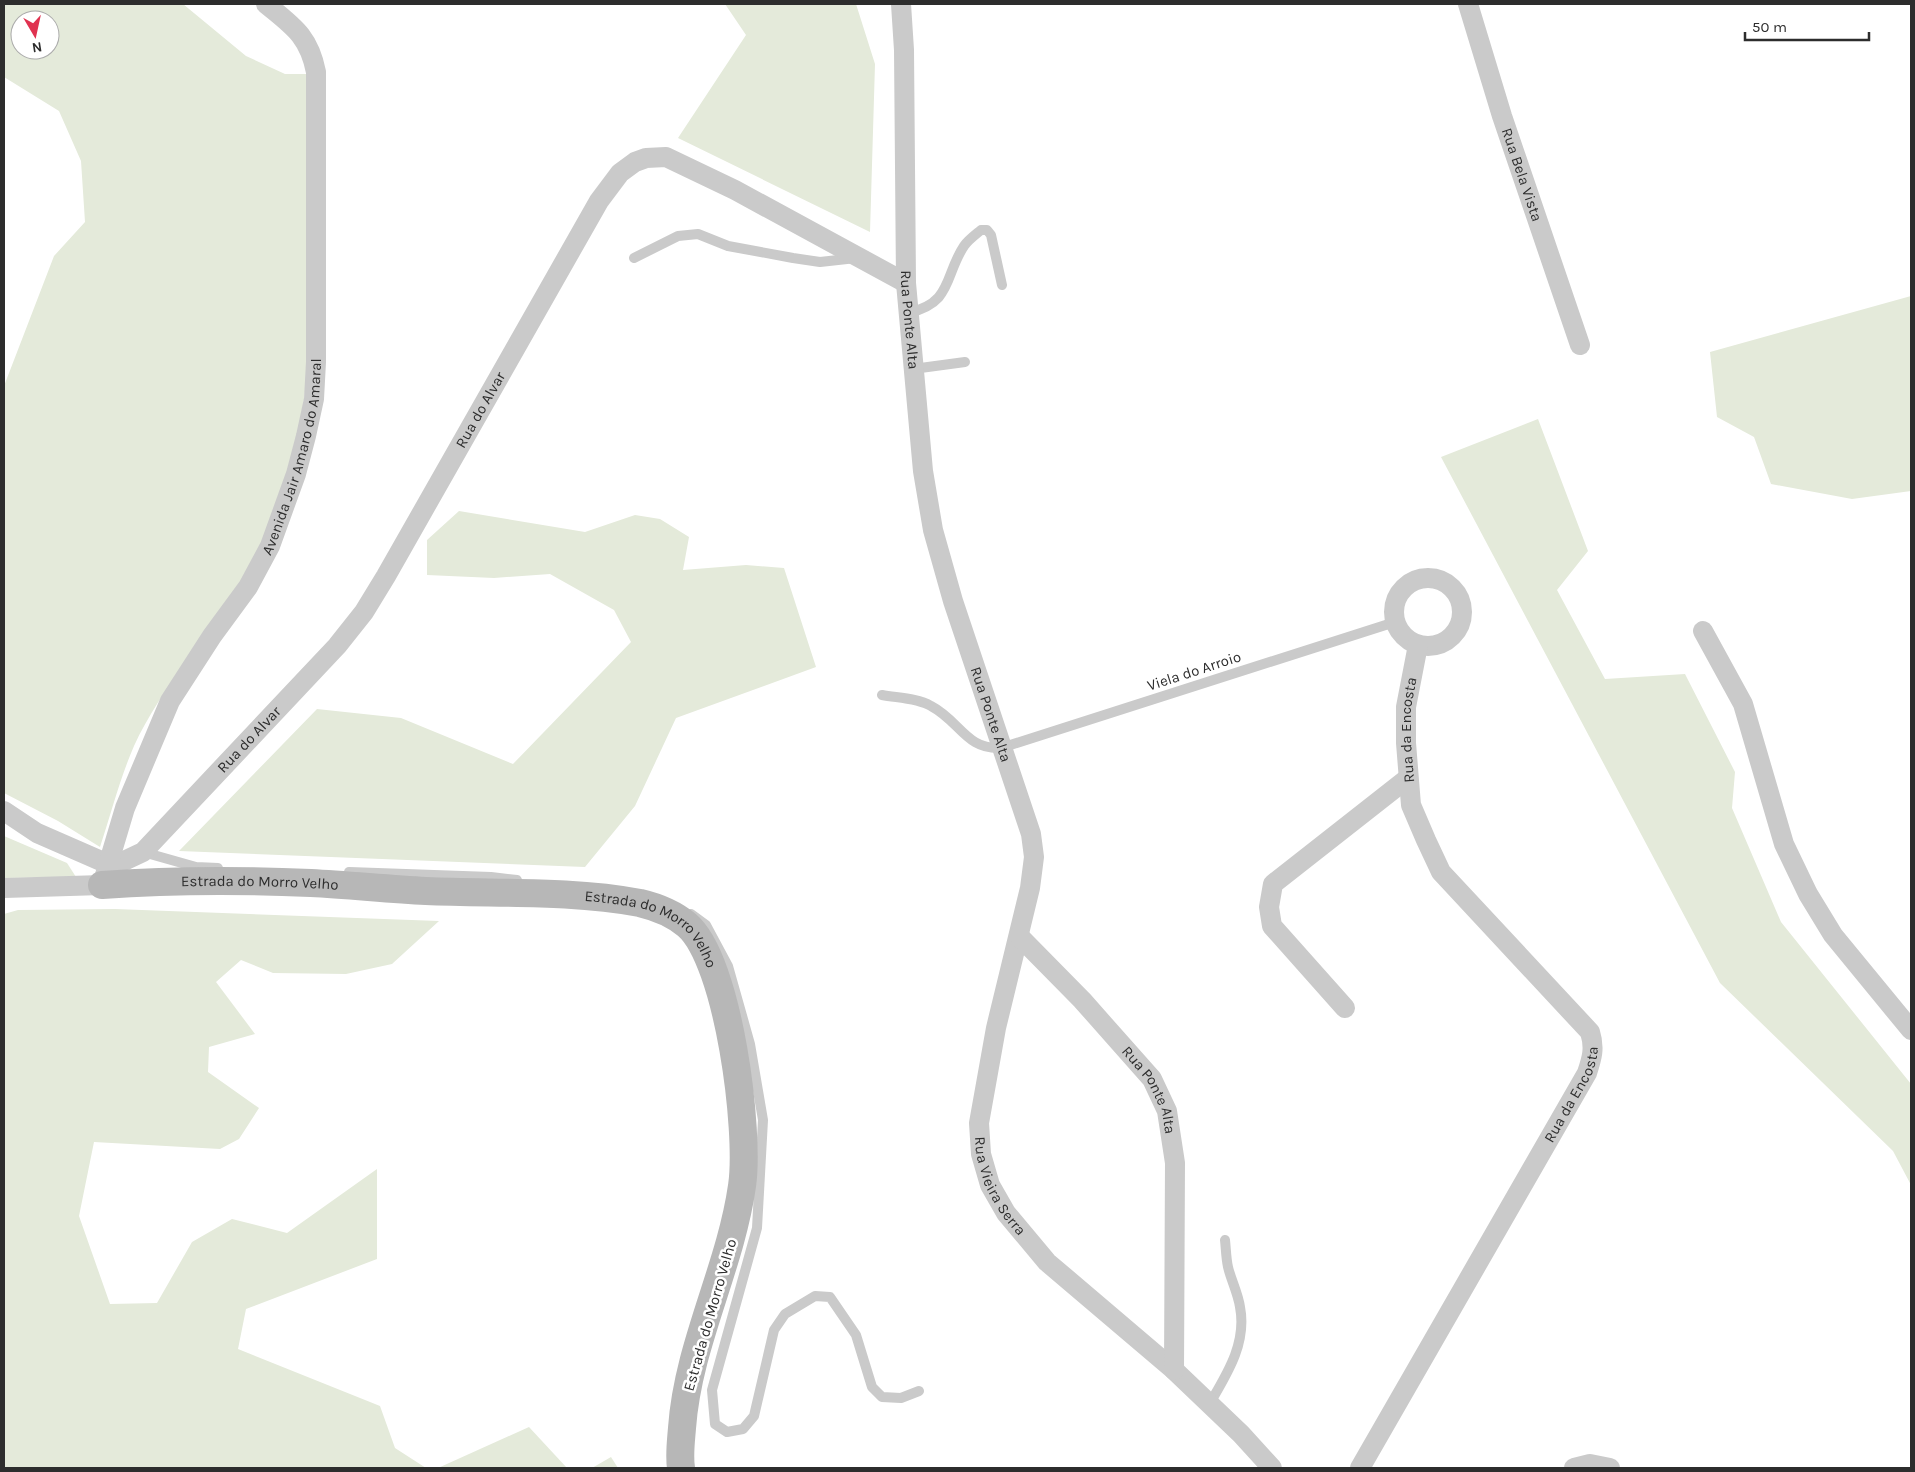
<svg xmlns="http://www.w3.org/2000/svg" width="1915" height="1472" viewBox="0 0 1915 1472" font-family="Karla,sans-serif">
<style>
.green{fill:#e4eada;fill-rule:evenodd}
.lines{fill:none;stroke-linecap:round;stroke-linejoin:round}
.lane{stroke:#cacaca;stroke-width:10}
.street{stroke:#cacaca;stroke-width:20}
.secondary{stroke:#b7b7b7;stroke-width:28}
.labels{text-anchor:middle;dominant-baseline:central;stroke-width:5;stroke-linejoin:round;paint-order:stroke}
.street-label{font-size:15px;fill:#2d2d2d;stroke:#fff}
</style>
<rect width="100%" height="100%" fill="#fff"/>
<g class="green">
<path d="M4,4H183L246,56L285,74H307L308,362C303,437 280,516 241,581C208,637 162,686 134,746C120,778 111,814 100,847L58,821L4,793V386L54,256L85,222L81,161L59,111L4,77ZM20,20H50V50H20Z"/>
<polygon points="725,4 856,4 875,64 870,232 678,138 746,35"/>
<polygon points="1911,296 1911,491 1852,499 1771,484 1754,437 1717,417 1710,352"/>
<polygon points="1538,419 1588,551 1557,590 1605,679 1685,674 1735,772 1732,808 1781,922 1911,1084 1911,1185 1893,1151 1720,983 1441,457"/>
<polygon points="459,511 585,532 635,515 660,519 689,537 683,570 746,565 784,568 816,667 676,718 635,806 585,867 179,851 317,709 401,718 513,764 631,642 614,610 550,574 494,578 427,575 427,540"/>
<polygon points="4,836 67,863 76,877 4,878"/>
<polygon points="115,909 439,921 392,964 346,974 273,973 241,960 216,982 255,1034 209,1047 208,1072 259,1108 239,1139 220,1149 94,1142 79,1216 110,1304 157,1303 192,1242 232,1219 287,1233 377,1169 377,1259 246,1309 238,1349 380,1406 395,1448 426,1468 4,1468 4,914 18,910"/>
<polygon points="529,1427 567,1468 438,1468"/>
<polygon points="611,1457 618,1468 592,1468"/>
</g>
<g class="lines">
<g class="lane">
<polyline points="634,258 678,236 698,234 728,246 793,258 820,262 856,258"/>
<path d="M908,313C953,303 944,276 964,246C968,240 975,235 981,230H987L991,235L1002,285"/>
<polyline points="913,369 965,362"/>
<path d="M882,695C898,698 917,698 931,706C960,721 966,750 1001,748L1395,622"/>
<polyline points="143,852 196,867 218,868"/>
<polyline points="349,872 491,877 517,880"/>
<polyline points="691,914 706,925 728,966 750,1044 763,1120 757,1228 712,1390 715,1424 727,1432 743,1429 754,1416 774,1330 785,1314 815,1296 830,1297 856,1335 872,1387 882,1397 901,1398 919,1391"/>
<path d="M1210,1403C1227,1374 1247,1343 1240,1307C1238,1293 1231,1280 1228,1267C1226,1258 1226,1249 1225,1240"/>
</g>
<g class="street">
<path id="s1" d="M901,4L904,50L906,283L923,471L933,530L953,601L1031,834L1034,857L1030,888L996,1028L979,1123L981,1154L990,1185L1006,1213L1047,1262L1174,1370L1241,1434L1272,1468"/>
<path id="s2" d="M1468,4L1502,116L1580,345"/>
<circle cx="1428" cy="612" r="34"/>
<polyline points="1703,631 1743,704 1784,844 1808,894 1833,935 1911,1030"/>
<path id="s3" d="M4,811L37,833L108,864L126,860L143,852L337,646L364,612L386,576L599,201L620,173L635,162L646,158L666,157L735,190L906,283"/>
<path id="s4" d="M4,888L102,885L125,808L170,701L212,636L248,587L270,546L296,474L306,436L314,399L316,362V72C309,36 293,26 266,4"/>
<path id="s5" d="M1019,936L1082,1000L1152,1079L1167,1111L1175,1163L1174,1370"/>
<polyline points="1345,1008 1272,926 1269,907 1273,884 1408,778"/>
<path id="s6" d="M1360,1468L1587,1073C1592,1058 1595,1048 1590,1032L1441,872L1426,840L1411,805L1406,743V707L1418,645"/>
<polyline points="1574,1468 1590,1464 1610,1468"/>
</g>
<path class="secondary" id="s7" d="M102,885C171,880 241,880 311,883C349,885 388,889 426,891C497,894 571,890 640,903C657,907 674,914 687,925C729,961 750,1132 742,1186C730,1269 688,1344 682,1428C681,1441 679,1455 681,1468"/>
</g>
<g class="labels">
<g class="street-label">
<text stroke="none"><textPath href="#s2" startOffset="179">Rua Bela Vista</textPath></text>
<text stroke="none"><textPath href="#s1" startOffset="316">Rua Ponte Alta</textPath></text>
<text stroke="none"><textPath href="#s3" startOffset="714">Rua do Alvar</textPath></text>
<text stroke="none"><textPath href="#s4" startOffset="572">Avenida Jair Amaro do Amaral</textPath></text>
<text transform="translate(1194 671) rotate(-18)">Viela do Arroio</text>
<text stroke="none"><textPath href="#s1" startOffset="721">Rua Ponte Alta</textPath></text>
<text stroke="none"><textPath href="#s6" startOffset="865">Rua da Encosta</textPath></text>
<text stroke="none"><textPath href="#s3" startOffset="309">Rua do Alvar</textPath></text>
<text stroke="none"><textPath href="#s7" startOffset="158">Estrada do Morro Velho</textPath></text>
<text stroke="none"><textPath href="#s7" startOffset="562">Estrada do Morro Velho</textPath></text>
<text stroke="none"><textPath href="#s5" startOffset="204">Rua Ponte Alta</textPath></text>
<text stroke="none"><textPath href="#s6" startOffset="430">Rua da Encosta</textPath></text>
<text stroke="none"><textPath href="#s1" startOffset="1210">Rua Vieira Serra</textPath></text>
<text transform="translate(710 1315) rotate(-74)">Estrada do Morro Velho</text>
</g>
</g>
<rect width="1915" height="1472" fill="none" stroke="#2d2d2d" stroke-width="10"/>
<g transform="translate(35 35) rotate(171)"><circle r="24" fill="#ffffff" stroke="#ababab"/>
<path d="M0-4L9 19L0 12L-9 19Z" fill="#e03250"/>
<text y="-8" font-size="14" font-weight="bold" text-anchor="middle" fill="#2d2d2d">N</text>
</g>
<path d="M1745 32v8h124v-8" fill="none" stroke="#2d2d2d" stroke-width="2.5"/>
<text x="1752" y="32" font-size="15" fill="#2d2d2d" stroke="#ffffff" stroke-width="4" paint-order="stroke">50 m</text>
</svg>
